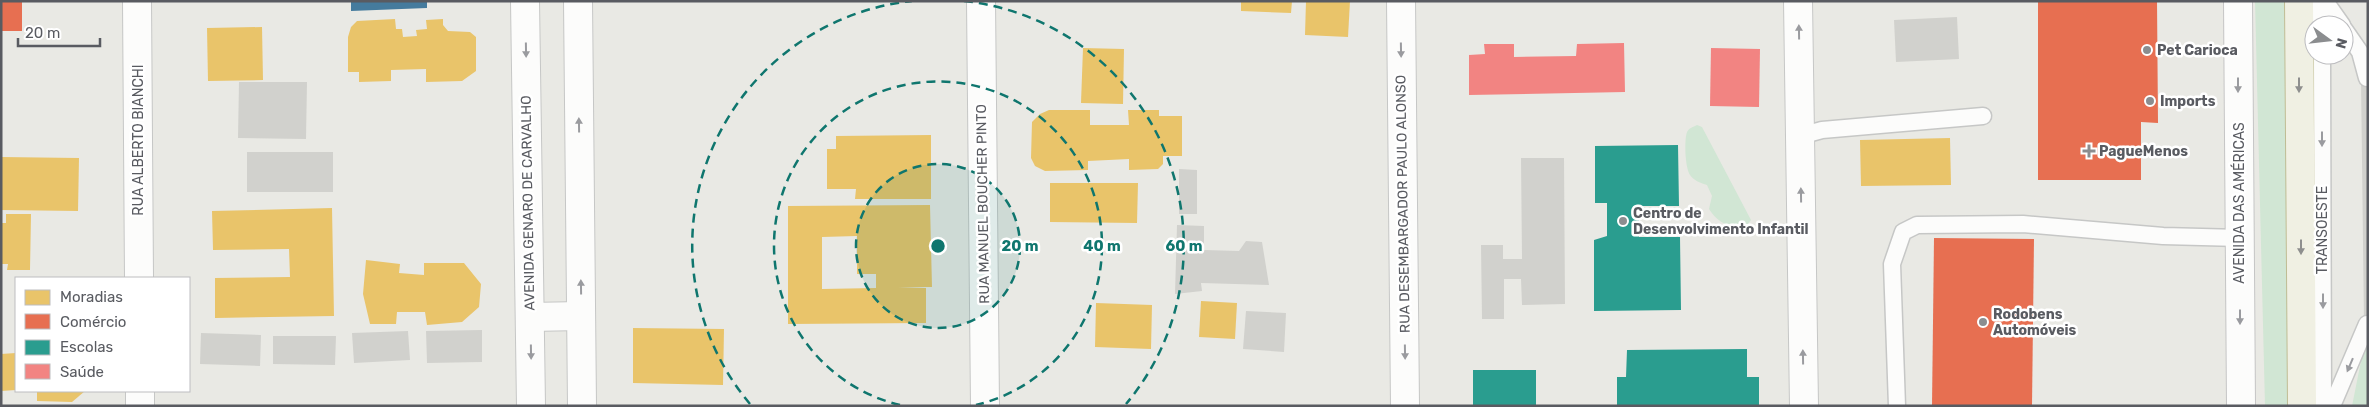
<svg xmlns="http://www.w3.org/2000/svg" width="2369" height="407" viewBox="0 0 2369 407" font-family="Rubik,sans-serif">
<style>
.green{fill:#d1e6d4}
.homes{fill:#e9c46a;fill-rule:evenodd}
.shops{fill:#e76f51}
.schools{fill:#2a9d8f}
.health{fill:#f28482}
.public{fill:#457b9d}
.building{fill:#d1d1cd}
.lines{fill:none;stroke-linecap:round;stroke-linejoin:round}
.service-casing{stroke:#c6c7c6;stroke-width:19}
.minor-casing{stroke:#c6c7c6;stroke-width:30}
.tertiary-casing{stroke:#c6c7c6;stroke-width:30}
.secondary-casing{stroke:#c5c5c5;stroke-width:30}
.trunk-casing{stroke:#bfbc93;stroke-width:30}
.service{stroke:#fcfcfb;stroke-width:16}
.minor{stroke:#fcfcfb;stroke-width:28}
.tertiary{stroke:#fcfcfb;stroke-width:28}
.secondary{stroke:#fcfcfb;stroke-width:28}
.trunk{stroke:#f0f0e3;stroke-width:28}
.oneway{fill:#9a9b9f}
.oneway2{fill:#8e8f8e}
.ring{fill:none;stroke:#0f766e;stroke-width:2.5;stroke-dasharray:9 6}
.poi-dot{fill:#8b8d8f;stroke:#fff;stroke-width:2}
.labels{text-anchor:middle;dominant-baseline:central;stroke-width:5;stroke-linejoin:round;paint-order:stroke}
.poi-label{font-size:14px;font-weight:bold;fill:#595b61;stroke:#fff;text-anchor:start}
.street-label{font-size:14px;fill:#595b61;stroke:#fff}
.centre{fill:#0f766e;stroke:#fff;stroke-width:2.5}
.ring-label{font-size:15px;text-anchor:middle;font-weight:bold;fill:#0f766e;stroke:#fff;stroke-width:5;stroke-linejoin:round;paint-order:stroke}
</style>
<rect width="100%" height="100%" fill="#e9e9e4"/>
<g class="green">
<polygon points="2255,1 2284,1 2290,406 2265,406"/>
<path d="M1697,125L1702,127L1751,220L1748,224C1730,229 1719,224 1709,209L1712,196L1707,185C1701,183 1694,181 1690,175C1685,168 1684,140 1687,132C1689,128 1693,127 1697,125Z"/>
<polygon points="2367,331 2368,406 2352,406"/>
</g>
<g class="homes">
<polygon points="1241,1 1292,1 1291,13 1241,11"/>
<polygon points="1306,1 1350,1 1348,37 1305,35"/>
<polygon points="395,19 396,29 402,29 403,37 417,36 416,30 427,29 426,20 443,19 443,25 448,31 470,32 476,37 476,71 462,81 426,82 426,69 391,70 391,81 359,82 359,72 348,72 348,37 351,27 357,21"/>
<polygon points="262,27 263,80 208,81 207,28"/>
<polygon points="1083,48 1124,49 1123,104 1081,103"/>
<polygon points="1049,110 1090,110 1090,125 1129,125 1128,110 1159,110 1159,116 1182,116 1182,156 1163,156 1163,164 1158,169 1129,170 1129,159 1088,161 1088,170 1045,171 1035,166 1031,158 1032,122 1040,114"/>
<polygon points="931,135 931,199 855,199 856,189 827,189 827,149 836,149 836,136"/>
<polygon points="1950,138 1951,185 1861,186 1860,140"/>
<polygon points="1,157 79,158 78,211 1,210"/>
<polygon points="1050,183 1138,183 1137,223 1050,222"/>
<path d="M930,205L932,287H898L926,288V323L788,324V206ZM857,236V274H876V288L822,289V237Z"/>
<polygon points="332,208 334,316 215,318 215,278 290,277 289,249 213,250 212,211"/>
<polygon points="6,214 31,214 30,270 7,270 8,264 1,264 1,223 6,223"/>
<polygon points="366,260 400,264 399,273 424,275 424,263 464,263 481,284 479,307 462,322 427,325 425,312 397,312 396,324 370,324 363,294"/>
<polygon points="1201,301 1237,303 1235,339 1199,337"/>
<polygon points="1096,303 1152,305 1151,349 1095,347"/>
<polygon points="633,328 724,329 723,385 633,383"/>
<polygon points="16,353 16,390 1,391 1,354"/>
<polygon points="37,391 85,391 72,402 37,401"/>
</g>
<g class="shops">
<rect x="1" y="1" width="21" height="30"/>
<polygon points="2038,1 2157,1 2158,123 2141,122 2141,180 2038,180"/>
<polygon points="1934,238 2034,239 2032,406 1932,406"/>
</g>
<g class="schools">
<polygon points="1678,145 1679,206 1639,206 1639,237 1680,237 1681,310 1594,311 1594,240 1607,236 1607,203 1595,203 1595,146"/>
<polygon points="1747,349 1747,377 1759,377 1759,406 1617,406 1617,377 1626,377 1627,350"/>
<rect x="1473" y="370" width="63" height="36"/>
</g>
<g class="health">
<polygon points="1624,43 1625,92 1469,95 1469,55 1485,54 1484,44 1514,44 1514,57 1576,56 1577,44"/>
<polygon points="1711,48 1760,49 1759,107 1710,106"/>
</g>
<polygon class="public" points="351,1 427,1 427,8 351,11"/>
<g class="building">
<polygon points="1957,17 1959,59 1896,62 1894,20"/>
<polygon points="2361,78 2368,79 2368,324 2364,324"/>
<polygon points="239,82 307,82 306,139 238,138"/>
<rect x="247" y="152" width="86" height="40"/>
<polygon points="1521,158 1564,158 1565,304 1522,305 1521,279 1504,279 1504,319 1482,319 1481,245 1503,245 1503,259 1522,259"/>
<polygon points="1179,169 1197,170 1197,214 1179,214"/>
<polygon points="1177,225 1204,226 1204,250 1239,251 1246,241 1262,242 1269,285 1201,283 1202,291 1175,294"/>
<polygon points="1246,311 1286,313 1284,352 1243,349"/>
<polygon points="482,330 482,362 427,363 426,331"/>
<polygon points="408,331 410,360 354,363 352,333"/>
<polygon points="201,333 261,335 260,366 200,364"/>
<polygon points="273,336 336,336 335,365 273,364"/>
</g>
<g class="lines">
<g class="service-casing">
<g id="service">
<polyline points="2321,1 2321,25"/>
<polyline points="2325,1 2342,25"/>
<polyline points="2344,29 2360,52 2367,78"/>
<polyline points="2322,55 2323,406"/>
<polyline points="1800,136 1822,130 1983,116"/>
<polyline points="1897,406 1892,264 1903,232 1917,225 2023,224 2163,236 2240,238"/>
<polyline points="2332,406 2367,324"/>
</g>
</g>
<g class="minor-casing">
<g id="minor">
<polyline points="137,1 139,278"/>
<polyline points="981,1 985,406"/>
<polyline points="1401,1 1405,406"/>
<polyline points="1798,1 1804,406"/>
<polyline points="140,391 140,406"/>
</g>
</g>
<g class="tertiary-casing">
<g id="tertiary">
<polyline points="525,1 531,406"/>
<polyline points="578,1 582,406"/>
<polyline points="530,317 581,316"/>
</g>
</g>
<g class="secondary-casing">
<polyline id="secondary" points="2238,1 2241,406"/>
</g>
<g class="trunk-casing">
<polyline id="trunk" points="2299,1 2302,406"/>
</g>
<use href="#service" class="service"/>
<use href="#minor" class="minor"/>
<use href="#tertiary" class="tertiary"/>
<use href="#secondary" class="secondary"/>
<use href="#trunk" class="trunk"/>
</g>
<defs><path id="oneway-solid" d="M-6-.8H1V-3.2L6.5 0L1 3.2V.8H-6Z" transform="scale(1.25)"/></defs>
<g class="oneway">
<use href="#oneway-solid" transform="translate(1799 32) rotate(-91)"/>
<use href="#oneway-solid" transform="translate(526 50) rotate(89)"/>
<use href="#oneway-solid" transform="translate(1401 50) rotate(89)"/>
<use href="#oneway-solid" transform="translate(2238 85) rotate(90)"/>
<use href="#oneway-solid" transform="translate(579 125) rotate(-91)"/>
<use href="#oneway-solid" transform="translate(2322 139) rotate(90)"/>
<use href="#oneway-solid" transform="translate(1801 195) rotate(-91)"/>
<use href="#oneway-solid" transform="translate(581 287) rotate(-91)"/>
<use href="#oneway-solid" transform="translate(2323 301) rotate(90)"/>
<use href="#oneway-solid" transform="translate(2240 317) rotate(90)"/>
<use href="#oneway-solid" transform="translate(531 352) rotate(89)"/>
<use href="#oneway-solid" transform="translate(1405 352) rotate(89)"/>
<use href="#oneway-solid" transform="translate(1803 357) rotate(-91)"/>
<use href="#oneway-solid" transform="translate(2350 365) rotate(113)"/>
</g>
<g class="oneway2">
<use href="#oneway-solid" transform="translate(2299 85) rotate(90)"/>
<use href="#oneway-solid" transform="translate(2301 247) rotate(90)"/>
</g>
<circle cx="938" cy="246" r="82" fill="#0f766e" fill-opacity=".12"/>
<g class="ring">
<circle cx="938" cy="246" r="82"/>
<path d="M900 405A164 164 0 1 1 976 405"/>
<path d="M750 404A246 246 0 0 1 912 1M964 1A246 246 0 0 1 1126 404"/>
</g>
<g class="poi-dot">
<circle cx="2147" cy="50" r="5"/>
<circle cx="2150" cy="101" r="5"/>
<path d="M2086.5 143.5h5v5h5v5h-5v5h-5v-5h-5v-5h5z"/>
<circle cx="1623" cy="221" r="5"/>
<circle cx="1983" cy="322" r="5"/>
</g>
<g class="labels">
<g class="poi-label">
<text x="2157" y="50">Pet Carioca</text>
<text x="2160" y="101">Imports</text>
<text x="2099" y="151">PagueMenos</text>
<text x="1633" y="213">Centro de<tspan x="1633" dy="16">Desenvolvimento Infantil</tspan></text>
<text x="1993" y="314">Rodobens<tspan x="1993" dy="16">Automóveis</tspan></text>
</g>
<g class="street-label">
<text transform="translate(138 140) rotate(-90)">RUA ALBERTO BIANCHI</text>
<text transform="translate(528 203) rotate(-91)">AVENIDA GENARO DE CARVALHO</text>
<text transform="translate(2239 203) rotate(-90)">AVENIDA DAS AMÉRICAS</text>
<text transform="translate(983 204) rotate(-91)">RUA MANUEL BOUCHER PINTO</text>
<text transform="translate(1403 204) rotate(-91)">RUA DESEMBARGADOR PAULO ALONSO</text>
<text transform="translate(2322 230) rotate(-90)">TRANSOESTE</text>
</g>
</g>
<circle cx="938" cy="246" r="8" class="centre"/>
<g class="ring-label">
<text x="1020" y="251">20 m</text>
<text x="1102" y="251">40 m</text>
<text x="1184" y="251">60 m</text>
</g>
<rect width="2369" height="407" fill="none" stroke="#595b61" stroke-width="5"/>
<rect x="15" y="277" width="175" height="115" fill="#ffffff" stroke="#bdbdc0"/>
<rect x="25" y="290" width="25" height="15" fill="#e9c46a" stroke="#bdbdc0"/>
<text x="60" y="302" font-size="15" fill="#595b61">Moradias</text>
<rect x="25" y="314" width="25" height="15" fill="#e76f51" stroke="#bdbdc0"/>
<text x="60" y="327" font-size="15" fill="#595b61">Comércio</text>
<rect x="25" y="340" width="25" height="15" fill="#2a9d8f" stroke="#bdbdc0"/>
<text x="60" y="352" font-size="15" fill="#595b61">Escolas</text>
<rect x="25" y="364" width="25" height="15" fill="#f28482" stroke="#bdbdc0"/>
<text x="60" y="377" font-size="15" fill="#595b61">Saúde</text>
<g transform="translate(2329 40) rotate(105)"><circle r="24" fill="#ffffff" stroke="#bdbdc0"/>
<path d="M0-4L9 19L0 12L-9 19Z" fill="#8b8d8f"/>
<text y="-8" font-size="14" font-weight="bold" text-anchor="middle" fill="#595b61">N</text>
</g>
<path d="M18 38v8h82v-8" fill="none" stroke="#595b61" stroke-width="2.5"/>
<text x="25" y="38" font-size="15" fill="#595b61" stroke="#ffffff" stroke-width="4" paint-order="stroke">20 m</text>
</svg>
